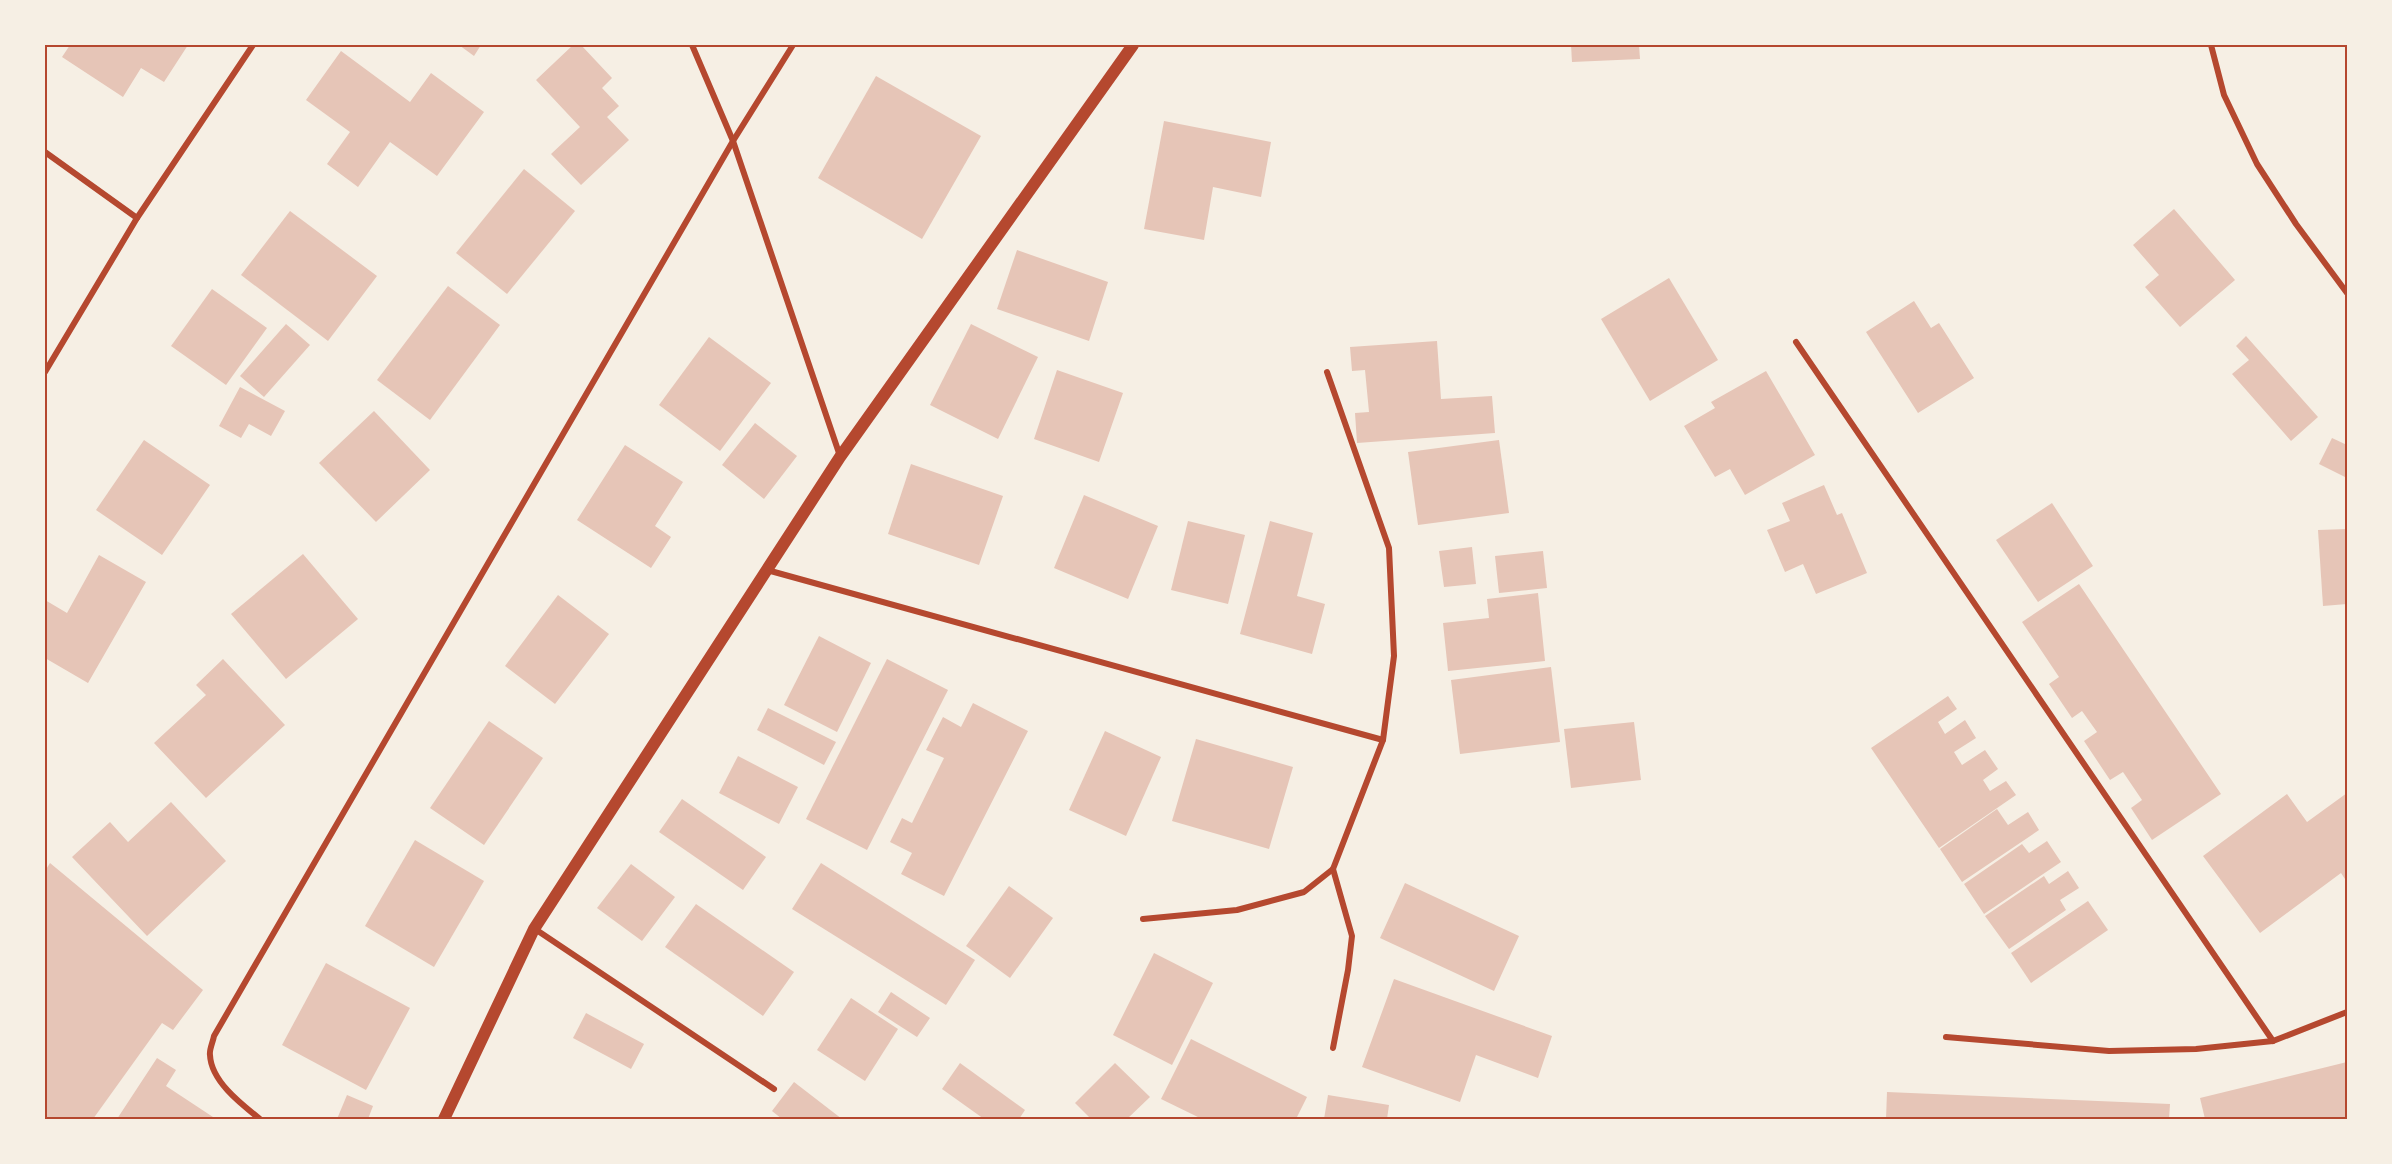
<svg xmlns="http://www.w3.org/2000/svg" width="2392" height="1164" viewBox="0 0 2392 1164" font-family="Bitter,serif">
<style>
.building{fill:#e6c5b7}
.lines{fill:none;stroke-linecap:round;stroke-linejoin:round}
.minor{stroke:#b5482f;stroke-width:6}
.secondary{stroke:#b5482f;stroke-width:12}
.neatline{fill:none;stroke:#b5482f;stroke-width:2}
</style>
<rect width="100%" height="100%" fill="#f6efe4"/>
<g class="building">
<polygon points="70,45 188,45 164,82 141,68 123,97 62,57"/>
<polygon points="459,45 481,45 474,56"/>
<polygon points="573,45 581,45 612,78 602,88 619,106 607,117 629,140 581,185 551,154 580,127 536,80"/>
<polygon points="1571,45 1639,45 1640,59 1572,62"/>
<polygon points="341,51 410,102 431,73 484,112 437,176 390,142 358,187 327,164 350,132 306,100"/>
<polygon points="876,76 981,136 922,239 818,178"/>
<polygon points="1164,121 1271,142 1261,197 1213,187 1204,240 1144,229"/>
<polygon points="524,169 575,211 507,294 456,253"/>
<polygon points="2174,209 2235,280 2180,327 2145,287 2159,275 2133,245"/>
<polygon points="290,211 377,276 328,341 241,275"/>
<polygon points="1017,250 1108,282 1089,341 997,309"/>
<polygon points="1669,278 1718,360 1650,401 1601,319"/>
<polygon points="448,286 500,325 430,420 377,380"/>
<polygon points="212,289 267,328 226,385 171,346"/>
<polygon points="1914,301 1931,328 1939,323 1974,378 1918,413 1866,332"/>
<polygon points="286,324 310,345 264,397 240,376"/>
<polygon points="971,324 1038,357 998,439 930,405"/>
<polygon points="2246,336 2318,417 2291,441 2232,374 2249,360 2236,346"/>
<polygon points="709,337 771,383 720,451 659,405"/>
<polygon points="1437,341 1441,399 1492,396 1495,433 1357,443 1355,413 1369,412 1365,370 1352,371 1350,347"/>
<polygon points="1057,370 1123,393 1099,462 1034,439"/>
<polygon points="1766,371 1815,455 1745,495 1730,469 1715,477 1684,426 1715,408 1711,402"/>
<polygon points="240,387 285,411 271,436 249,424 241,438 219,426"/>
<polygon points="374,411 430,470 376,522 319,463"/>
<polygon points="755,423 797,456 764,499 722,465"/>
<polygon points="2332,438 2347,445 2347,478 2319,464"/>
<polygon points="144,440 210,485 162,555 96,510"/>
<polygon points="1499,440 1509,513 1418,525 1408,452"/>
<polygon points="625,445 683,482 655,526 671,537 651,568 577,520"/>
<polygon points="911,464 1003,496 979,565 888,534"/>
<polygon points="1824,485 1837,515 1842,513 1867,573 1816,594 1803,564 1785,572 1767,530 1790,521 1782,503"/>
<polygon points="1084,495 1158,526 1128,599 1054,568"/>
<polygon points="2052,503 2093,566 2038,602 1996,540"/>
<polygon points="1188,521 1245,535 1228,604 1171,590"/>
<polygon points="1270,521 1313,533 1297,596 1325,604 1312,654 1240,634"/>
<polygon points="2347,529 2347,604 2323,606 2318,530"/>
<polygon points="1472,547 1476,584 1444,587 1439,551"/>
<polygon points="1543,551 1547,588 1499,593 1495,556"/>
<polygon points="303,554 358,619 286,679 231,614"/>
<polygon points="99,555 146,582 88,683 45,658 45,600 67,613"/>
<polygon points="2079,584 2221,794 2152,840 2131,808 2142,800 2123,772 2110,780 2084,741 2097,732 2082,711 2072,718 2049,684 2059,677 2022,622"/>
<polygon points="1538,593 1545,661 1448,671 1443,623 1489,618 1487,599"/>
<polygon points="558,595 609,634 555,704 505,666"/>
<polygon points="819,636 871,663 837,732 784,705"/>
<polygon points="223,659 285,725 206,798 154,743 206,695 196,685"/>
<polygon points="887,659 948,690 867,850 806,819"/>
<polygon points="1551,667 1560,742 1460,754 1451,680"/>
<polygon points="1948,696 1957,709 1938,722 1945,734 1965,720 1976,738 1954,752 1962,765 1985,750 1998,769 1983,780 1990,791 2006,781 2016,795 1939,848 1871,748"/>
<polygon points="973,703 1028,731 944,896 901,874 912,853 890,842 902,818 912,823 944,758 926,750 943,717 961,727"/>
<polygon points="768,708 836,742 824,765 757,730"/>
<polygon points="489,721 543,758 484,845 430,808"/>
<polygon points="1634,722 1641,780 1571,788 1564,729"/>
<polygon points="1105,731 1161,757 1126,836 1069,810"/>
<polygon points="1196,739 1293,767 1269,849 1172,821"/>
<polygon points="738,756 798,787 779,824 719,793"/>
<polygon points="2347,793 2347,882 2341,873 2260,933 2203,856 2287,794 2307,822"/>
<polygon points="682,799 766,857 743,890 659,832"/>
<polygon points="171,802 226,861 147,936 72,857 110,822 128,842"/>
<polygon points="1997,809 2008,825 2028,812 2039,830 1962,882 1940,849"/>
<polygon points="415,840 484,881 434,967 365,926"/>
<polygon points="2047,841 2061,862 1984,914 1964,884 2022,844 2029,853"/>
<polygon points="50,863 203,990 173,1030 162,1023 93,1119 45,1119 45,871"/>
<polygon points="821,863 975,960 946,1005 792,909"/>
<polygon points="631,864 675,897 642,941 597,908"/>
<polygon points="2068,871 2079,888 2060,900 2066,910 2009,949 1985,916 2044,876 2049,884"/>
<polygon points="1405,883 1519,936 1494,991 1380,938"/>
<polygon points="1009,886 1053,918 1010,978 966,946"/>
<polygon points="2088,901 2108,930 2031,983 2011,953"/>
<polygon points="696,904 794,972 763,1016 665,947"/>
<polygon points="1154,953 1213,983 1172,1065 1113,1035"/>
<polygon points="326,963 410,1008 366,1090 282,1045"/>
<polygon points="1394,979 1552,1036 1538,1078 1476,1055 1460,1102 1362,1067"/>
<polygon points="891,992 930,1018 917,1037 878,1012"/>
<polygon points="851,998 898,1029 865,1081 817,1050"/>
<polygon points="586,1013 644,1044 631,1069 573,1038"/>
<polygon points="1191,1039 1307,1097 1296,1119 1202,1119 1161,1099"/>
<polygon points="157,1058 176,1070 166,1086 216,1119 117,1119"/>
<polygon points="2347,1062 2347,1119 2205,1119 2200,1098"/>
<polygon points="960,1063 1025,1110 1019,1119 984,1119 942,1089"/>
<polygon points="1115,1063 1150,1097 1127,1119 1091,1119 1075,1103"/>
<polygon points="794,1082 842,1119 782,1119 772,1111"/>
<polygon points="1887,1092 2170,1104 2169,1119 1886,1119"/>
<polygon points="347,1095 373,1106 368,1119 337,1119"/>
<polygon points="1328,1095 1389,1105 1387,1119 1324,1119"/>
</g>
<g class="lines">
<g class="minor">
<polyline points="692,45 733,141 840,456"/>
<polyline points="2211,45 2224,95 2257,164 2296,224 2347,293"/>
<polyline points="45,152 137,218"/>
<polyline points="1796,342 2273,1041"/>
<polyline points="45,372 137,218 253,45"/>
<polyline points="767,570 1383,740"/>
<polyline points="1143,919 1237,910 1304,892 1333,869 1383,740 1394,656 1389,548 1327,372"/>
<polyline points="535,929 774,1089"/>
<polyline points="1946,1037 2109,1051 2196,1049 2273,1041 2347,1012"/>
<polyline points="1333,1048 1348,970 1352,936 1333,869"/>
<path d="M260,1119C241,1104 211,1081 210,1055C209,1050 213,1042 214,1036L733,141L793,45"/>
</g>
<polyline class="secondary" points="444,1119 534,929 840,457 1133,45"/>
</g>
<rect width="2392" height="1164" fill="none" stroke="#f6efe4" stroke-width="93"/>
<rect x="46" y="46" width="2300" height="1072" class="neatline"/>
</svg>
